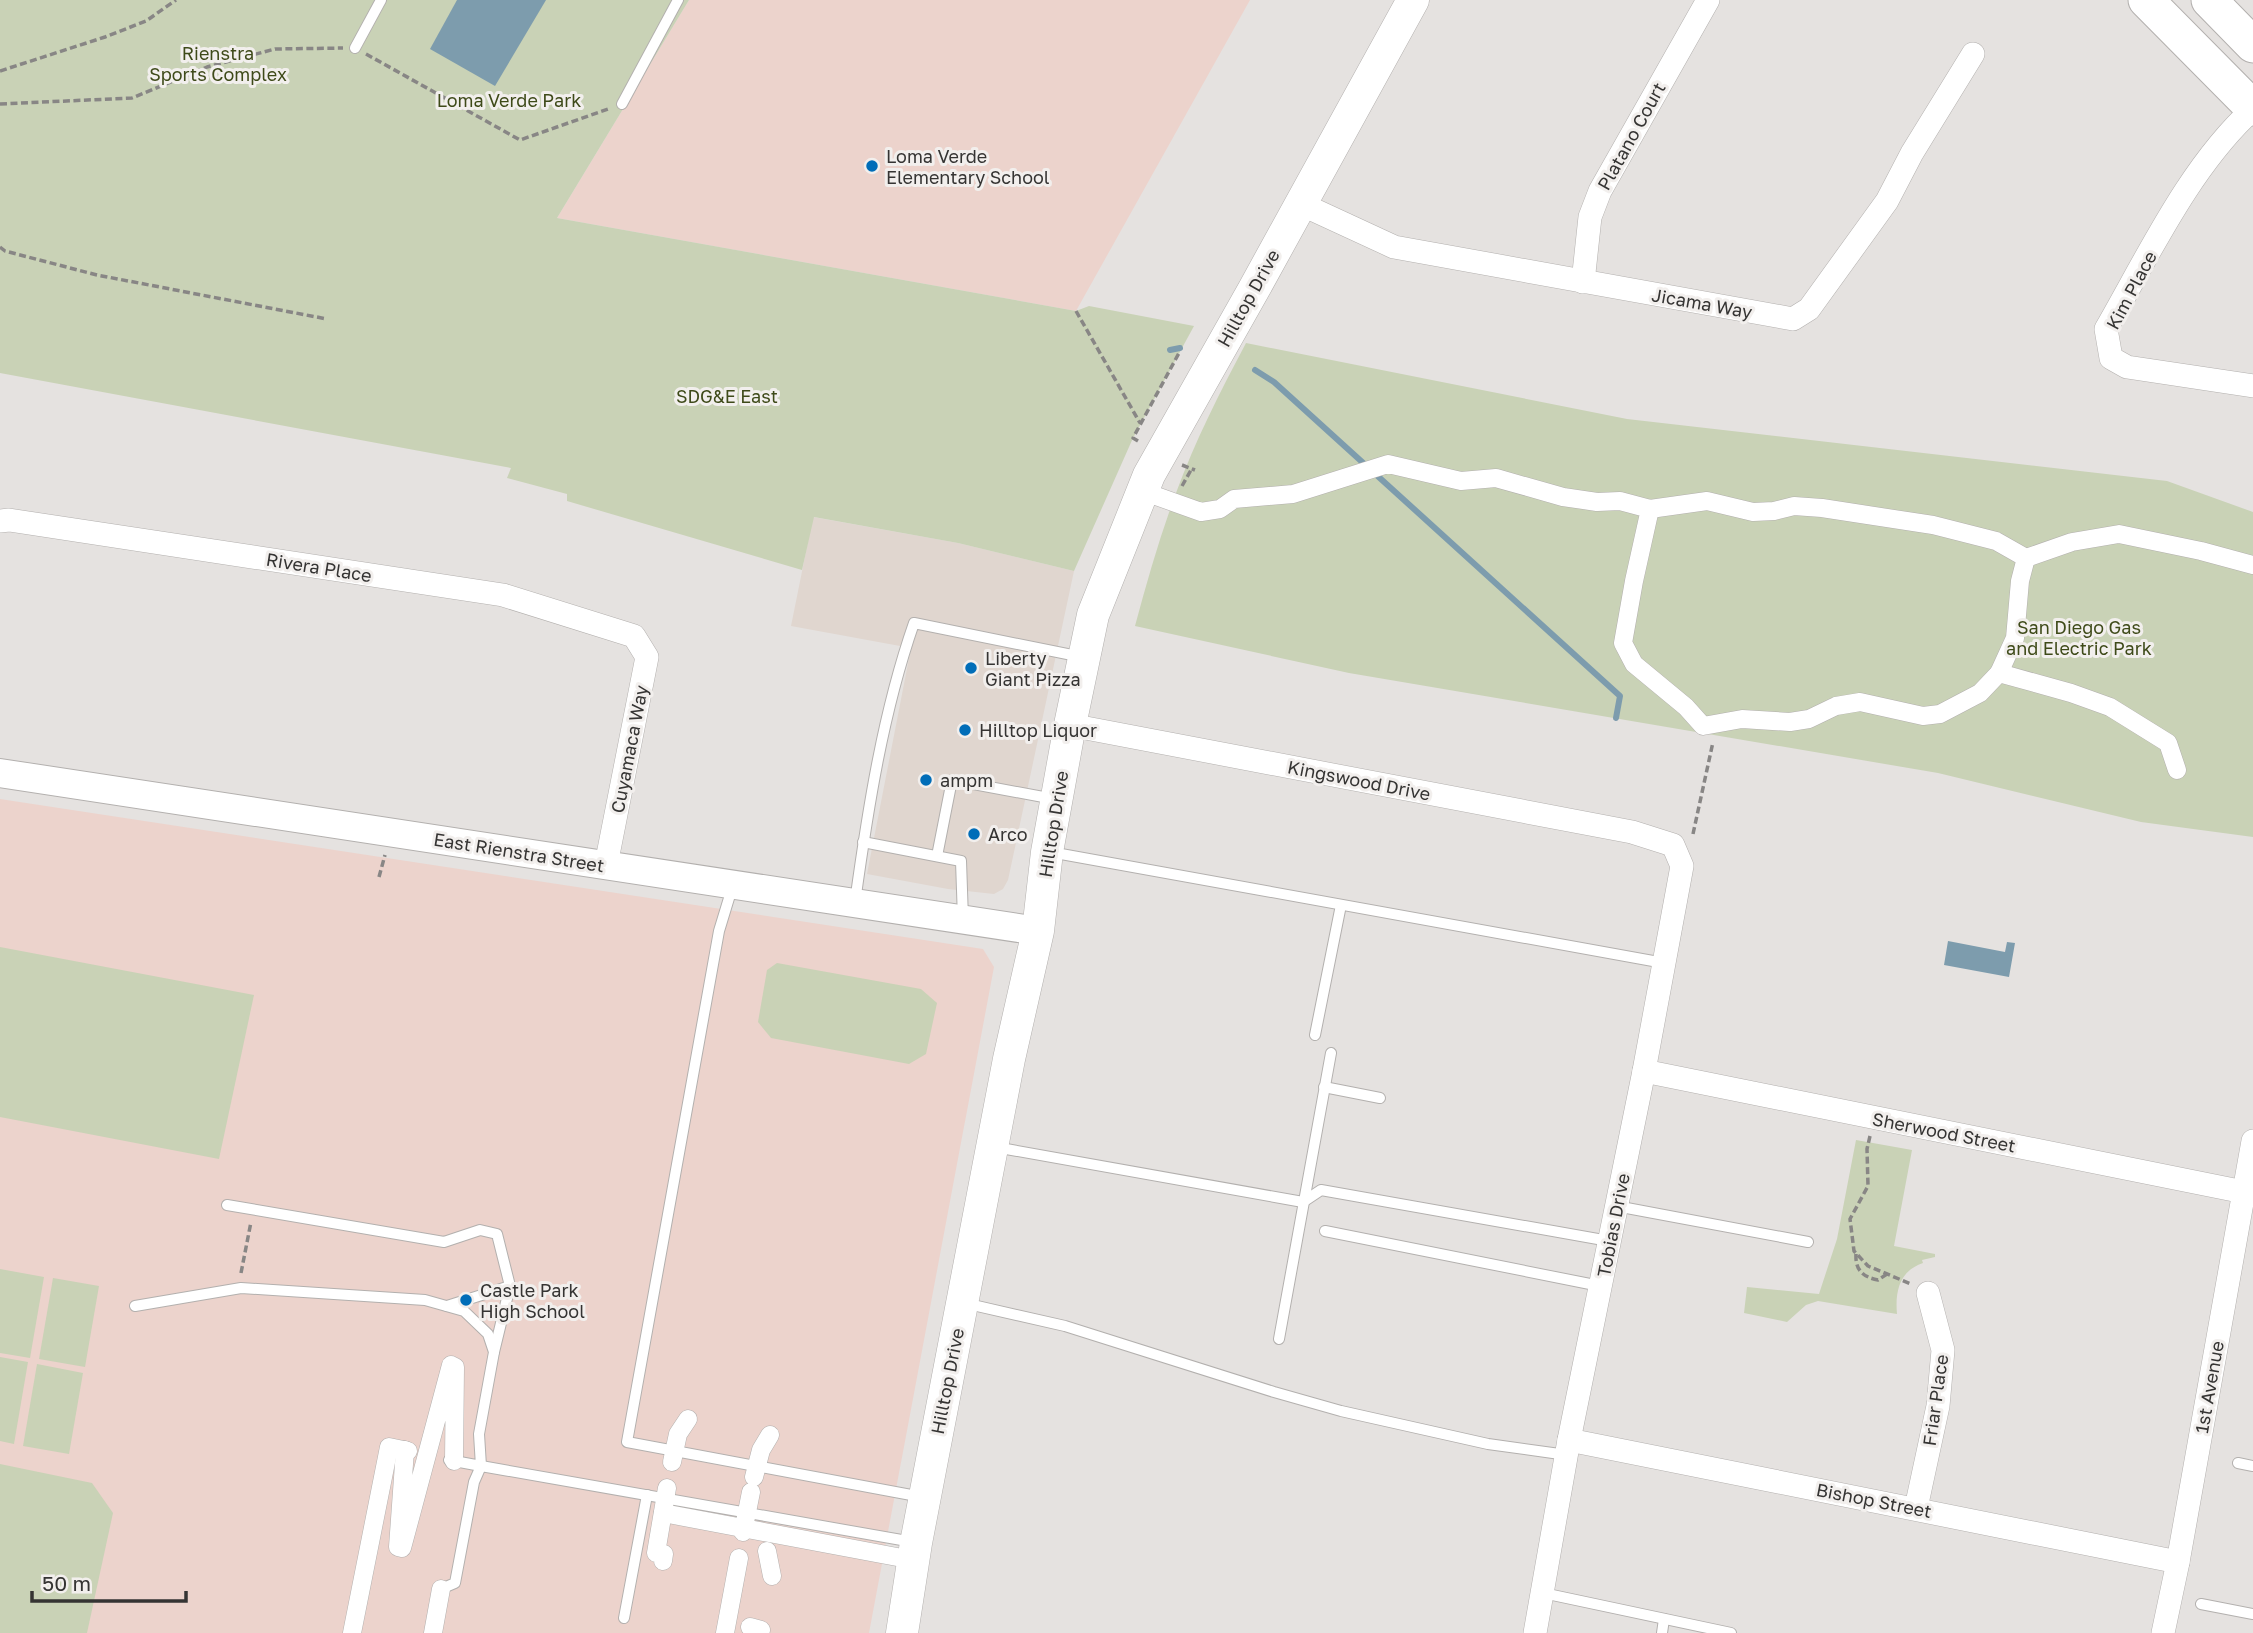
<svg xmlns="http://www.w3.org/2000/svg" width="2253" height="1633" viewBox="0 0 2253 1633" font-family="'Golos Text',sans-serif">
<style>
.built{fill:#e0d6cf}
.education{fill:#ecd3cc}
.green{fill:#c9d2b6}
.water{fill:#7d9cad}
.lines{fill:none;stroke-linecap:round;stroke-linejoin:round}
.stream{stroke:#7d9cad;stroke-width:6}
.service-casing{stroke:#b3b0ae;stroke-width:12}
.pedestrian-casing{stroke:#b3b0ae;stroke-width:19}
.minor-casing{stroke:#b3b0ae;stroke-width:24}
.tertiary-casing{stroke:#b3b0ae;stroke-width:30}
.secondary-casing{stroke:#b3b0ae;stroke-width:33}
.primary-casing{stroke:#b3b0ae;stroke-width:37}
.path{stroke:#888685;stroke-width:3.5;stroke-dasharray:7 3.5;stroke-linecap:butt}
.service{stroke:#fff;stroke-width:10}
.pedestrian{stroke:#fff;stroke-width:18}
.minor{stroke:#fff;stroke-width:23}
.tertiary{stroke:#fff;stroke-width:28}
.secondary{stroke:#fff;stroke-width:32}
.primary{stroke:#fff;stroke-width:35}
.poi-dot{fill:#006db8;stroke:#f2efed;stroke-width:2.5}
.labels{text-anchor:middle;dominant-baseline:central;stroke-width:6;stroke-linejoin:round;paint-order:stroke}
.park-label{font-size:18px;fill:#3e4a19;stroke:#f2efed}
.street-label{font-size:18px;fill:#353433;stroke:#f2efed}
.poi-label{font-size:18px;fill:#353433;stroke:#f2efed;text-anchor:start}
</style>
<rect width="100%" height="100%" fill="#e5e2e0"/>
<polygon class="built" points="813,517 958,543 1074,571 1008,880 1003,889 994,894 948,889 867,874 911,648 791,626"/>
<g class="education">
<polygon points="689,0 1250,0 1076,311 557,218"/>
<polygon points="0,799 983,949 994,967 869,1633 0,1633"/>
</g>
<g class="green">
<polygon points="0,0 689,0 557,218 1076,311 1089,306 1194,326 1133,438 1074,571 958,543 814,517 802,570 567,501 567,494 507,478 511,468 0,373"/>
<path d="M1246,343L1627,419L2167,481L2253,512V837L2141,822L1938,773L1349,673L1135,626C1147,581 1160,536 1176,493C1195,441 1220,392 1246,343Z"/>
<polygon points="0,947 254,995 219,1159 0,1117"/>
<polygon points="777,963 921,989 937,1003 926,1054 909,1064 771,1038 758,1022 767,970"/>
<path d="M1856,1140L1912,1150L1894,1246L1935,1254V1257L1922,1260L1923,1263C1899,1271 1895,1292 1897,1314L1818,1301L1806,1305L1787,1322L1744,1313L1747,1287L1819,1294L1837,1239Z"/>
<polygon points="0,1269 44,1277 30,1358 0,1353"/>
<polygon points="53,1278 99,1286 85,1367 39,1359"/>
<polygon points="0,1357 28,1362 14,1444 0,1441"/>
<polygon points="37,1364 83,1373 69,1454 23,1446"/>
<polygon points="0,1464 92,1483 113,1513 87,1633 0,1633"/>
</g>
<g class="water">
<polygon points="457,0 546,0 495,86 430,49"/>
<polygon points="1948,941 2005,952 2007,942 2015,943 2009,977 1944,965"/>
</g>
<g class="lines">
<g class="stream">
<polyline points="1170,350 1180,348"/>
<polyline points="1255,370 1274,382 1620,696 1616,718"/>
</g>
<g class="service-casing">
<g id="service">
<polyline points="355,48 381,0"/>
<polyline points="622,104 678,0"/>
<polyline points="863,842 961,861 963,919"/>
<polyline points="1050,852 1664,963"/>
<polyline points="937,856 952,780 1054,799"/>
<polyline points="733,885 719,931 627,1442 922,1497"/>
<path d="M855,902C868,808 883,712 914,623L1082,657"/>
<polyline points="1315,1035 1341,905"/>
<polyline points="1324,1087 1380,1098"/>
<polyline points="995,1147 1303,1202 1321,1190 1609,1241"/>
<polyline points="227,1205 444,1242 480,1230 497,1234 510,1286"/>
<polyline points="1616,1206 1808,1242"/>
<polyline points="1325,1231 1600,1286"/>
<polyline points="964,1303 1065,1326 1274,1392 1341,1411 1488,1444 1567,1455"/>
<polyline points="135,1306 241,1288 425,1300 464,1311 488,1334 494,1352 479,1434 481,1466 449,1460"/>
<polyline points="447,1306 510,1286 494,1352"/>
<polyline points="1279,1339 1331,1053"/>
<polyline points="2238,1463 2253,1466"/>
<polyline points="441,1589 455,1583 474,1482 481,1466 913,1542"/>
<polyline points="1543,1593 1731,1633"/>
<polyline points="2201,1604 2253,1614"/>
<polyline points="624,1618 647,1495"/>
<polyline points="1662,1633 1664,1619"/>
</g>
</g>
<g class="pedestrian-casing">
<g id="pedestrian">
<polyline points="1142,491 1201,512 1220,509 1234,499 1293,494 1388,464 1461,481 1496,478 1563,497 1597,502 1620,501 1650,509 1634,581 1623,643 1634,664 1686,707 1703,726 1742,719 1790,722 1809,719 1836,706 1860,702 1923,716 1940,714 1980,693 1999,673 2071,693 2110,707 2168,743 2177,770"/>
<polyline points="1650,509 1707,501 1753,512 1774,511 1794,506 1822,508 1933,525 1996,541 2026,558 2020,581 2015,638 1999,673"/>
<polyline points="2026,558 2072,542 2119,534 2201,551 2253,565"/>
<polyline points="405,1450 398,1547 402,1548 451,1365 455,1367 454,1461"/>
<polyline points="672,1462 678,1434 688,1419"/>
<polyline points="754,1477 761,1450 770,1435"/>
<polyline points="663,1513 913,1560"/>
<polyline points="743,1532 751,1492"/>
<polyline points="767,1551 772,1576"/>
<polyline points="663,1561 664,1554 656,1553 667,1488"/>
<polyline points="750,1627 761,1630"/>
<polyline points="352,1633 389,1447 408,1451"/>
<polyline points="433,1633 441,1589"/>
<polyline points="725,1633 739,1558"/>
</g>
</g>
<g class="minor-casing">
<g id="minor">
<path d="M2253,109C2190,166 2148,256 2106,329L2111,358L2127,367L2253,386"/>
<polyline points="1301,204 1394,247 1793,319 1809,309 1887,201 1912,153 1973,54"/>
<polyline points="1583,282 1590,217 1600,191 1708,0"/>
<polyline points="0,521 9,520 503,595 634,636 647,657 606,865"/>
<polyline points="1070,725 1632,832 1673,845 1682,866 1644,1071 1569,1440 1535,1633"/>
<polyline points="1644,1071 2244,1192"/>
<polyline points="1569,1440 2178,1562"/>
<polyline points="1916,1508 1938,1406 1943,1350 1928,1293"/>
<polyline points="2163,1633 2178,1562 2253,1141"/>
</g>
</g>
<g class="tertiary-casing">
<polyline id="tertiary" points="0,773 1038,931"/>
</g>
<g class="secondary-casing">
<polyline id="secondary" points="902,1633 916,1543 1009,1059 1038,931 1047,852 1070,725 1093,615 1149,475 1254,289 1413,0"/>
</g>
<g class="primary-casing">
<g id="primary">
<polyline points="2146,0 2253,108"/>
<polyline points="2209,0 2253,45"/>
</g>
</g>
<g class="path">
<polyline points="366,54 520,140 608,109"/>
<polyline points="0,71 105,37 146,21 176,0"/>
<polyline points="0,104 132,98 207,67 275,49 343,48"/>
<polyline points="0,247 5,251 97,275 327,319"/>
<polyline points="1076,311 1140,423"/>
<polyline points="1138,441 1133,438 1179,353"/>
<polyline points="1182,465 1195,470"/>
<polyline points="1182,486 1191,470"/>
<polyline points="1693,834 1713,742"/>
<polyline points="379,877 385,855"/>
<polyline points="1870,1136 1867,1149 1868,1186 1850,1219 1854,1251 1868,1266 1911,1284"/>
<path d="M1856,1254C1855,1270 1863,1277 1878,1280L1887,1274"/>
<polyline points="241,1273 251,1222"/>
</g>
<use href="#service" class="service"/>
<use href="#pedestrian" class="pedestrian"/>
<use href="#minor" class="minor"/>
<use href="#tertiary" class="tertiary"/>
<use href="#secondary" class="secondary"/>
<use href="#primary" class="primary"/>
</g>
<g class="poi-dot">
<circle cx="872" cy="166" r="7"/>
<circle cx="971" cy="668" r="7"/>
<circle cx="965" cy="730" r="7"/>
<circle cx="926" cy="780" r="7"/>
<circle cx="974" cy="834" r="7"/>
<circle cx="466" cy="1300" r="7"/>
</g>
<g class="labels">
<g class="park-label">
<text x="218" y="53">Rienstra<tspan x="218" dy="21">Sports Complex</tspan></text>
<text x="509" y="100">Loma Verde Park</text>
<text x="727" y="396">SDG&amp;E East</text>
<text x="2079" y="627">San Diego Gas<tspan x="2079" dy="21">and Electric Park</tspan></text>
</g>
<g class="street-label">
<text transform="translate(1631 136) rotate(-61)">Platano Court</text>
<text transform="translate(2131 290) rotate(-62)">Kim Place</text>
<text transform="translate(1248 298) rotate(-61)">Hilltop Drive</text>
<text transform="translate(1702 303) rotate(10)">Jicama Way</text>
<text transform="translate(319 567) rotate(9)">Rivera Place</text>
<text transform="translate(629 749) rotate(-79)">Cuyamaca Way</text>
<text transform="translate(1359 780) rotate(11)">Kingswood Drive</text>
<text transform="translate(1053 824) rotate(-81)">Hilltop Drive</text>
<text transform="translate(519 852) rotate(9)">East Rienstra Street</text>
<text transform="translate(1944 1132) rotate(11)">Sherwood Street</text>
<text transform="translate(1613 1225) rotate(-79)">Tobias Drive</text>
<text transform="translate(947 1381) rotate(-79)">Hilltop Drive</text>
<text transform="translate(2209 1387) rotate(-80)">1st Avenue</text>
<text transform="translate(1935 1400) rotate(-82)">Friar Place</text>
<text transform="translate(1874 1500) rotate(11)">Bishop Street</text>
</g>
<g class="poi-label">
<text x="886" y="156">Loma Verde<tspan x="886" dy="21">Elementary School</tspan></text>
<text x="985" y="658">Liberty<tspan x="985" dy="21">Giant Pizza</tspan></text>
<text x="979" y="730">Hilltop Liquor</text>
<text x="940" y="780">ampm</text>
<text x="988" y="834">Arco</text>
<text x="480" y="1290">Castle Park<tspan x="480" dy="21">High School</tspan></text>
</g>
</g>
<path d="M32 1591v10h154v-10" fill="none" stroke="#353433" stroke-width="3.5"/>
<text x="42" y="1591" font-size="21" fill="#353433" stroke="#f2efed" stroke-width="5" paint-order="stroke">50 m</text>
</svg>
